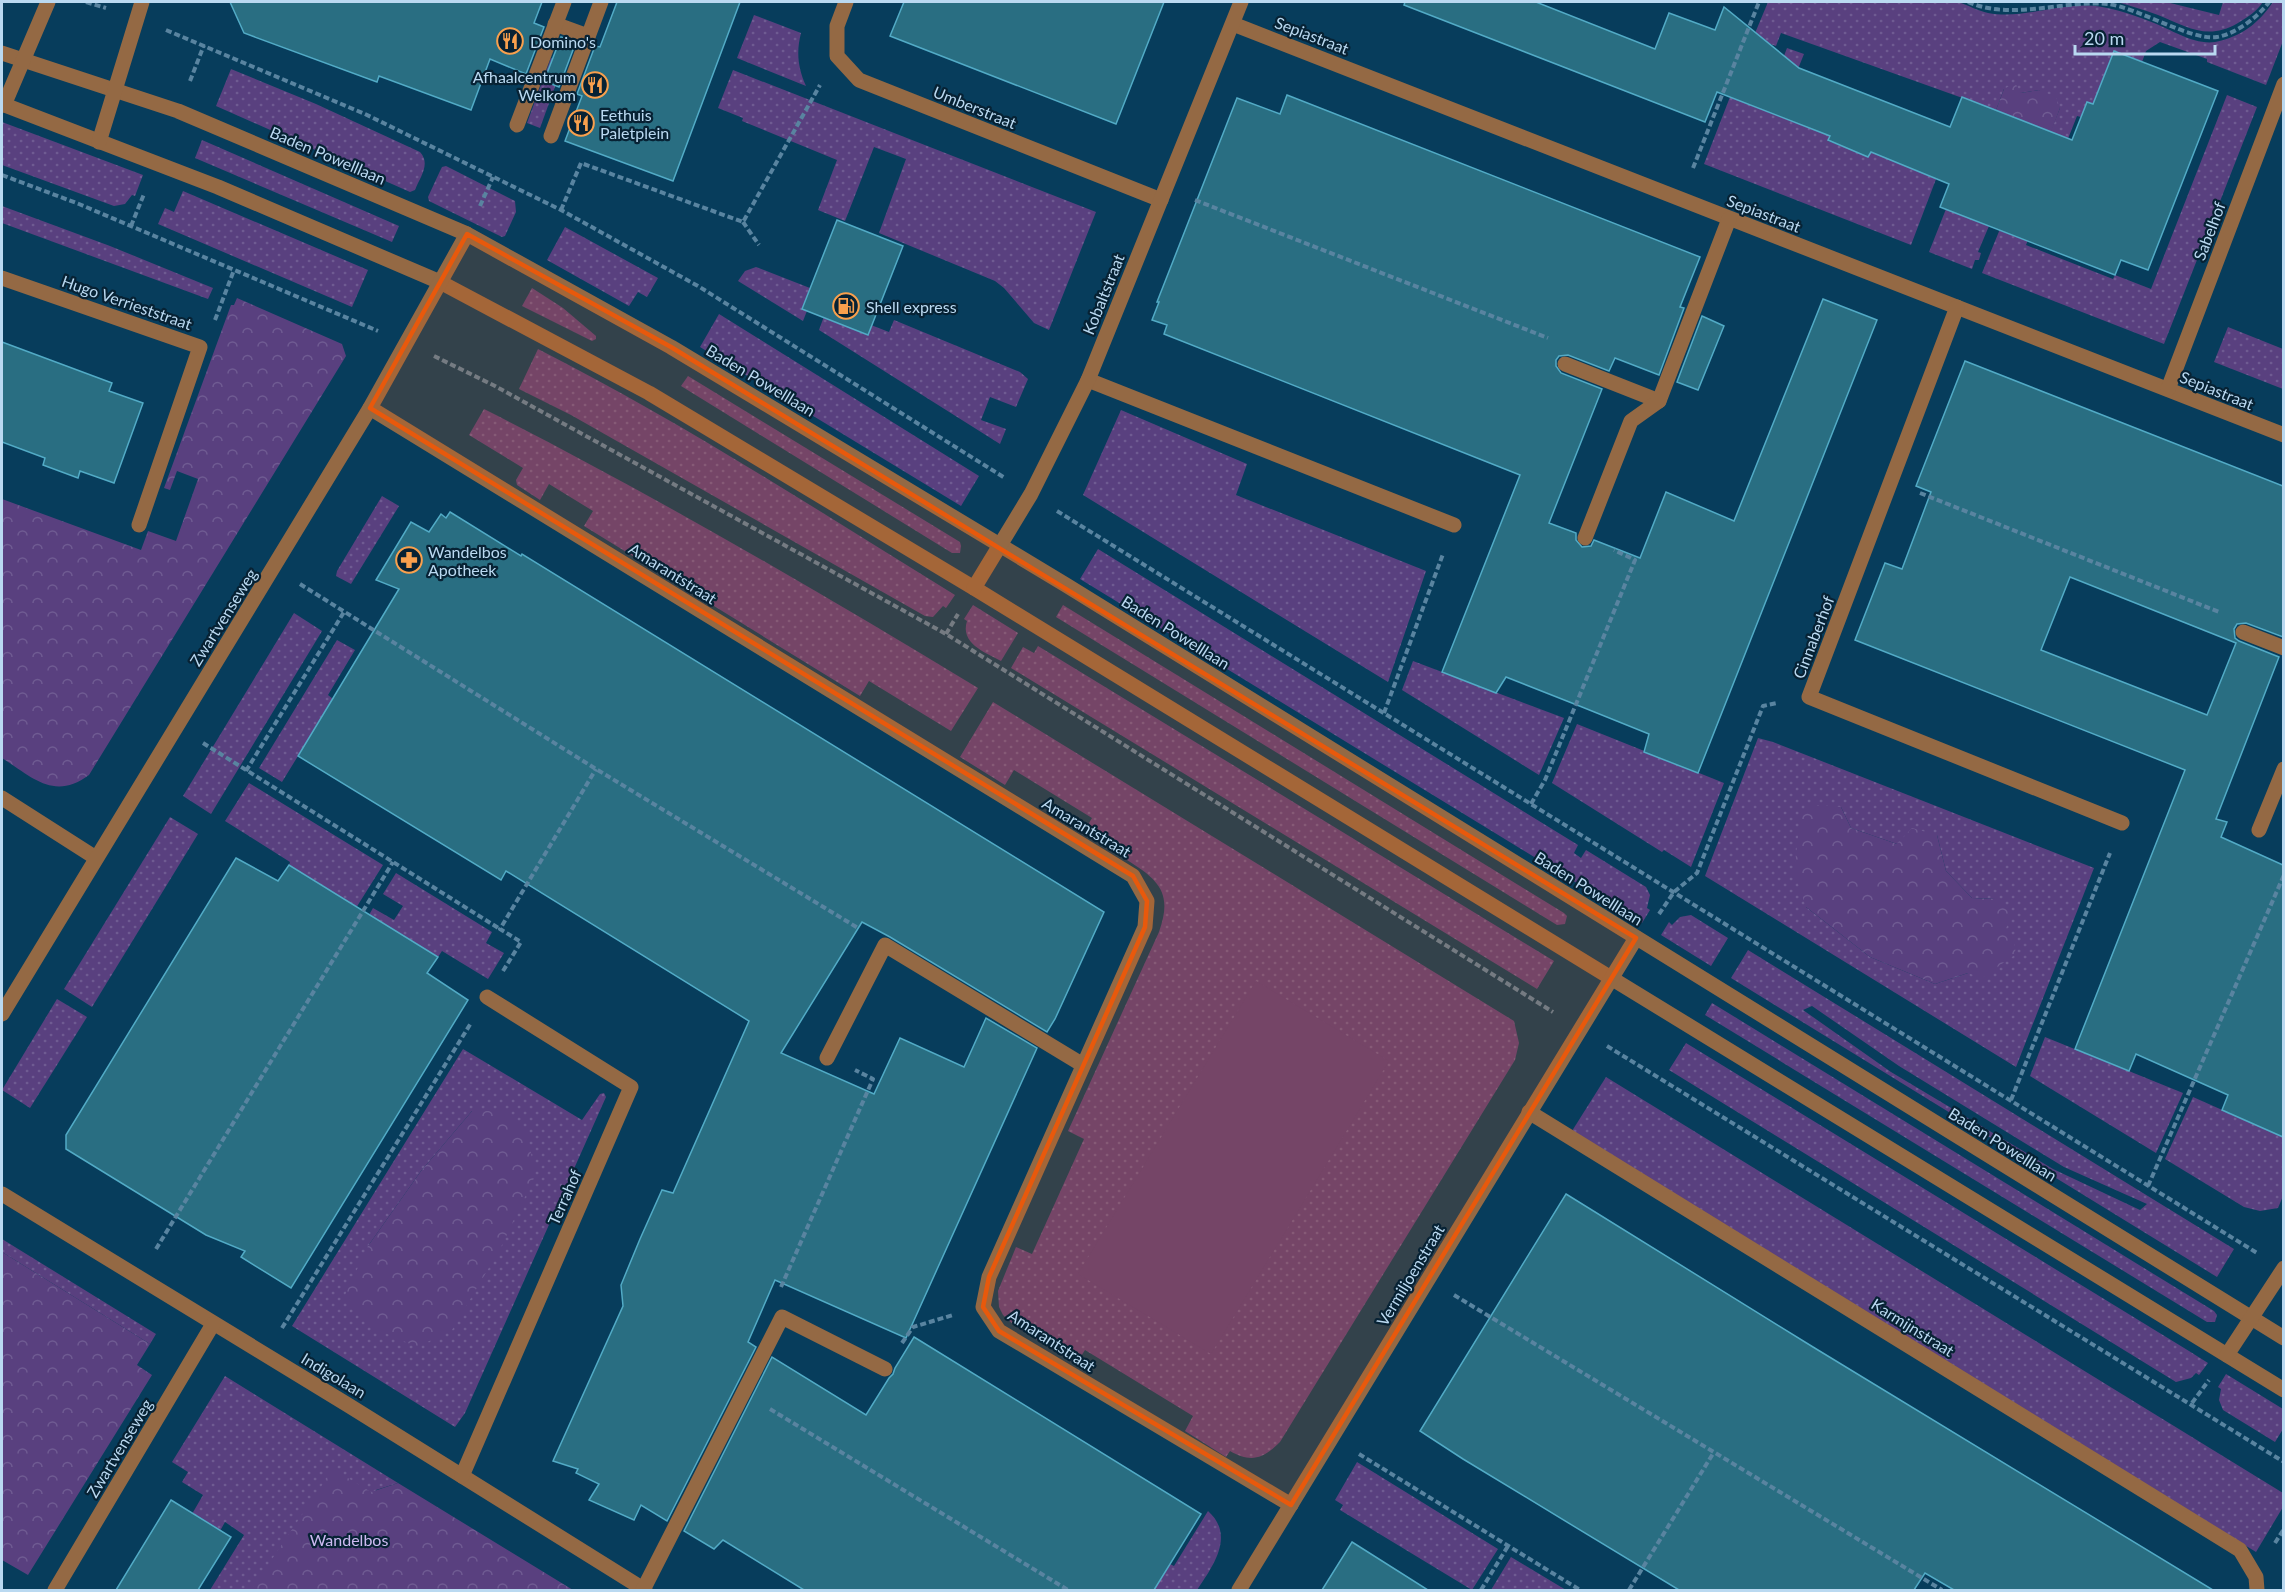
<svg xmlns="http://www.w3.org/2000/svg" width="2285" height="1592" viewBox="0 0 2285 1592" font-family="Lato,sans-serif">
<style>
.grass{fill:url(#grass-dots);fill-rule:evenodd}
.forest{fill:url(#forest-crowns)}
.pitch{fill:#59407f}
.building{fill:#296e82;stroke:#52abc6;stroke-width:1.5;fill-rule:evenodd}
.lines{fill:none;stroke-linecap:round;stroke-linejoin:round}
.path{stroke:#5984a0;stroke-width:4;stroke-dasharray:6 3;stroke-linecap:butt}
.minor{stroke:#946944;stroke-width:15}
.marked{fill:#e8590c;fill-opacity:0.2;stroke:#e8590c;stroke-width:4.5;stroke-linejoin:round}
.labels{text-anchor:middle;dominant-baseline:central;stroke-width:4.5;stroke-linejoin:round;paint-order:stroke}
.street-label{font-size:16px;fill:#bad9f1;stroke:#072234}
.poi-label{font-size:16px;fill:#bad9f1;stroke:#072234;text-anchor:start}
.park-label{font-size:16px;fill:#cdbaf1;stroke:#072234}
</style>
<defs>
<pattern id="grass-dots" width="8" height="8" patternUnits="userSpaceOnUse" patternTransform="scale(1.5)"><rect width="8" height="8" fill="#59407f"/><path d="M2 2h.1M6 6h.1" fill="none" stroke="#6f5b92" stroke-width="1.8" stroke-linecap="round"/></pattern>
<pattern id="forest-crowns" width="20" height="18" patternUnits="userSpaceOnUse" patternTransform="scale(1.5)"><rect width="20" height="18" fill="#59407f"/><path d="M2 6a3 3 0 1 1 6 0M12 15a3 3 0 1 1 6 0" fill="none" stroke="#6f5b92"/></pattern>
</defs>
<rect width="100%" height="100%" fill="#073d5c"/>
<g class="grass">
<path d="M1768,2H1958C1968,5 1978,11 1988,13C2026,20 2063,0 2102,7C2119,10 2137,16 2154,23C2172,30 2194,45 2215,42C2241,37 2259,23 2273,2H2283V41L2266,85L2207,62V59L2160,42L2146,51L2142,62L2114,51L2093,104L2081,117L2077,116L2026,245L2113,279L2115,275L2151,289L2227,95L2257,107L2164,344L1982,273L2000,229L2033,175L2060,108L2039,90L2021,93L2004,89L1996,110L1781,33L1776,46L1753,38Z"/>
<path d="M2117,2H2166L2219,15L2223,2H2263C2256,12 2249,16 2238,23C2207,41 2188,27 2158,15C2145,10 2131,6 2117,2Z"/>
<path d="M754,15L801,33C796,52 798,68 806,86L737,58Z"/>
<polygon points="1749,48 1782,61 1787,48 1804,54 1779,116 1830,136 1828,141 1868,156 1871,152 1941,166 1911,245 1704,164"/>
<polygon points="551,58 564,62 540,128 527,123"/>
<path d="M231,69L316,104L420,152C431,164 420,177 415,190L410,192L216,106Z"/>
<polygon points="733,70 1096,212 1049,330 1034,323 1004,288 995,281 879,233 906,159 874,147 845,221 818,210 837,160 742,121 743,118 718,108"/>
<polygon points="2,122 143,175 135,196 132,195 125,204 114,206 2,165"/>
<polygon points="202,140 399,226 392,242 195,158"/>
<polygon points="446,166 515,201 516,212 505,236 502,237 429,201 428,197 440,171 442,167"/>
<polygon points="183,191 368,270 352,307 158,224 165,208 174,212"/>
<polygon points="2,206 110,246 213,288 208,299 2,223"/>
<polygon points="1946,209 1989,226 1978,252 1981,253 1979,260 1975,260 1972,269 1929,252"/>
<polygon points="565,227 658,278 647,297 638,292 629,306 547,260"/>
<polygon points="756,267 815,290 803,321 738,281 745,271"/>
<polygon points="532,288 563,308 596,336 596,339 592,341 522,306"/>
<polygon points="827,308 889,332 894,320 1020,372 1028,379 1016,407 990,397 981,420 1006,429 1000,444 819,330"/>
<polygon points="719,314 979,476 961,506 700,347"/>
<polygon points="2228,327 2283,349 2283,389 2214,362"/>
<path d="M538,349C682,422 817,510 955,595L946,608L943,606L933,617L925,616L571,415L519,389Z"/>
<polygon points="688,376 960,542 961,546 960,553 952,553 681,386"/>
<path d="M484,409C652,494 816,590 978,688L951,731L869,681L860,696L584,526L593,511L549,484L540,500L517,485L516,480L523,468L469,435Z"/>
<polygon points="1121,410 1247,464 1236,495 1426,571 1388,682 1083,495"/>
<polygon points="382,496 399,506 351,584 336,576 337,571"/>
<polygon points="1098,549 1578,845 1574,853 1581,858 1586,850 1646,887 1650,895 1647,908 1650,910 1642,923 1080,579"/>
<path d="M973,605L1018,633L1001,661C984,652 960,643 967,621L964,619Z"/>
<polygon points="1063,605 1564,913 1567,916 1565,924 1557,925 1056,617"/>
<polygon points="294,613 322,631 211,814 183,796"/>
<polygon points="337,640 355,650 328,695 333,699 282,782 259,768"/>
<polygon points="1038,646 1554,961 1537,989 1011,668 1023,647 1034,653"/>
<polygon points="1413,661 1564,718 1539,775 1402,690"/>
<path d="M993,702L1514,1021L1519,1043L1515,1060L1280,1442C1263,1459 1251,1463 1230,1451L1226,1457L1185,1431L1193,1416L1085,1350L1076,1364L1015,1326L1003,1315L999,1307L998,1291L1016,1247L1032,1254L1084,1139L1068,1131L1159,932C1173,893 1159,880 1127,860C1113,851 1098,842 1083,833L1092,818L1014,770L1005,785L960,757Z"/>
<polygon points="1577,724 1724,783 1691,867 1664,850 1662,852 1552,783"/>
<path d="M1758,738L1773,742L2094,868L2016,1067L1705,876ZM1841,807L1851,828L1897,844L1937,835L1946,871L1972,898L1995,899L2005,931L1968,973L1935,984L1870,957L1806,907Z"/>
<polygon points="249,783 383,865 356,908 289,865 290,862 225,821"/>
<polygon points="170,817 198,834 92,1007 64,989"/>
<polygon points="396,873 492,932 486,943 504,953 488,979 442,951 438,957 369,915 373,908 394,920 403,906 383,894"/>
<polygon points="1691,915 1728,938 1711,966 1661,935 1669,922 1672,925 1680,917"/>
<path d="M1748,950L2234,1249L2217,1277L1731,978ZM1812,1006L1899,1066L2064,1167L2147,1204L2140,1210L2053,1169L1891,1072L1803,1010Z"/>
<polygon points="57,999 87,1017 30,1108 2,1090"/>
<polygon points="1712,1003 2214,1311 2217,1315 2215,1322 2207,1322 1705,1015"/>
<polygon points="2045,1037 2183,1093 2156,1153 2030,1076"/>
<polygon points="1686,1043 2189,1351 2208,1363 2199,1375 2196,1373 2191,1378 2176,1382 1669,1070"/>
<path d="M463,1049L582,1120L600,1094L604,1093L606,1097L465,1413L455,1427L292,1326ZM472,1111H502L368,1246L421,1171Z"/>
<polygon points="1606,1077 2283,1493 2283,1507 2256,1552 1576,1135 1572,1131"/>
<polygon points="2193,1097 2283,1137 2283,1196 2278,1208 2260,1211 2244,1207 2165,1159"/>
<polygon points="2,1239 156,1334 150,1344 2,1252"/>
<polygon points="2226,1374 2283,1409 2283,1429 2275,1442 2223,1410 2219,1400 2221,1389 2218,1387"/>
<polygon points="225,1376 398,1483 376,1490 337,1590 210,1590 244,1535 225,1522 220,1531 192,1514 203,1495 182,1482 188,1472 172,1462"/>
<polygon points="1357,1462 1498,1549 1472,1590 1340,1510 1343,1505 1335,1500"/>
<path d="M1208,1511C1236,1536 1212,1567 1197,1590H1154L1170,1564L1174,1566Z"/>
<polygon points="1511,1557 1566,1590 1491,1590"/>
</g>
<g class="forest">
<polygon points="2015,83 2021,93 2039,90 2056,97 2060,108 2051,132 1996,110 2004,89"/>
<path d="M237,298L342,344L346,356L89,775C54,801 32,777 2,758V499L141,550L148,531L176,541L198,479L177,471L170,490L164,488L231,305H234Z"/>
<polygon points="1806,804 1841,807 1851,828 1897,844 1912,828 1937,835 1946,871 1972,898 1996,899 2007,907 2010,919 2005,931 2013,937 2016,954 1982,978 1968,973 1935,984 1870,957 1806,907 1794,871 1800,821"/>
<polygon points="472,1111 503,1111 527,1131 535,1176 500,1249 452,1330 417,1347 376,1329 345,1295 368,1246 421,1171"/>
<polygon points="2,1252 150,1344 137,1365 152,1375 28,1575 2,1560"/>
<polygon points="333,1469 371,1492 398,1483 573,1590 251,1590"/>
</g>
<polygon class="pitch" points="1256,981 1389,1061 1211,1354 1078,1274"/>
<g class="building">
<polygon points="230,2 542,2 534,23 544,27 526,74 490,59 471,110 379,76 377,82 244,33"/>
<polygon points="617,2 740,2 673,181 565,141 582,96 577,94 595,46 600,47"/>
<polygon points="904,2 1164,2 1116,124 890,36"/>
<polygon points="1405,2 1536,2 1655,49 1669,13 1715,30 1724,7 1799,68 1950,127 1962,97 2072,140 2087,102 2093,104 2114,51 2218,91 2148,270 2121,260 2115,275 1940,207 1949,184 1871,152 1868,157 1828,140 1830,136 1717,92 1705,122 1404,5"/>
<polygon points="561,37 576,42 559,87 544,81"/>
<polygon points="1287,95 1700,257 1680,307 1684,308 1659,375 1615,358 1609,371 1568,355 1559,356 1556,360 1556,366 1561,373 1602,389 1549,523 1576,533 1576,540 1582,547 1591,546 1594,540 1640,558 1666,492 1734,521 1823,299 1877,320 1698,773 1644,752 1649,734 1582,707 1506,677 1496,693 1442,672 1520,475 1164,334 1167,325 1152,320 1159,302 1157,302 1237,98 1280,114"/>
<polygon points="837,220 903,246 868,335 802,309"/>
<polygon points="1702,316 1724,326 1698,390 1677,382"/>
<polygon points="2,342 112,383 109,391 143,403 114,483 80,471 78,478 43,465 45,458 2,442"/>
<path d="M1965,361L2283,486V637L2246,623L2237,624L2234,629L2235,638L2239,641L2279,657L2216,819L2227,822L2221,837L2283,865V1137L2222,1110L2228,1095L2136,1054L2129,1071L2075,1049L2185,770L1855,640L1885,563L1902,569L1931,492L1916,486ZM2070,577L2236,643L2207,715L2041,650Z"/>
<polygon points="450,512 521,556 522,554 1104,912 1055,1019 1047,1032 890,937 862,922 781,1053 874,1094 900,1038 964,1067 986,1018 1037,1048 906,1338 775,1280 748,1342 756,1347 667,1521 641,1505 634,1520 589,1500 599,1484 576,1473 578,1469 553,1461 623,1306 621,1285 640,1239 662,1190 673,1193 749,1021 506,871 501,880 298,756 399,589 376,580 411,522 429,532 441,514 446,518"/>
<polygon points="236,858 278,881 289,865 438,957 427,973 468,1000 291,1288 241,1257 245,1251 206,1235 66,1149 66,1135"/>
<polygon points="1566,1194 1813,1347 2213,1590 1954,1590 1925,1573 1914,1590 1679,1590 1463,1459 1420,1431"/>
<polygon points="914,1337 1201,1514 1154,1590 804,1590 723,1540 714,1549 684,1531 772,1357 866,1415 889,1378 893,1374 895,1368"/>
<polygon points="171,1500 231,1537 198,1590 116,1590"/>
<polygon points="1352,1542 1428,1590 1322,1590"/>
</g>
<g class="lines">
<g class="path">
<polyline points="86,2 106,8"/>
<path d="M1968,2C2012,21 2061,0 2108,4C2139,8 2191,41 2217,37C2236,34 2259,16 2269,2"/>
<polyline points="166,30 365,114 561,210 698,286 1005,478"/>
<polyline points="190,81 204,45"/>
<polyline points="1693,168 1759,2"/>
<polyline points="2,175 79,204 378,331"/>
<polyline points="1195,200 1548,338"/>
<polyline points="480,206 493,177"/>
<polyline points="561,210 581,163 743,222 820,85"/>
<polyline points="743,222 759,245"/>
<polyline points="131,226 144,194"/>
<polyline points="215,320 234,270"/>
<polyline points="434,356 495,386 946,634 1553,1012"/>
<polyline points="1920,493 2219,612"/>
<polyline points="1057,511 2257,1253"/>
<polyline points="300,584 596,769 858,928"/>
<polyline points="946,634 958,614"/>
<polyline points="1384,713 1443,554"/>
<polyline points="203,743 500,929"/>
<polyline points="246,771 344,612"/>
<polyline points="1531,804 1545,780 1635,560 1614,550"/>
<polyline points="1659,914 1674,892 1697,873 1763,706 1777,703"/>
<polyline points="503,971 521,942 500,929 596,769"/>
<polyline points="1607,1046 2284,1462"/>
<polyline points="2011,1100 2110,853"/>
<polyline points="2148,1186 2284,875"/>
<polyline points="156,1249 393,862"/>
<polyline points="781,1287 873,1079 855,1070"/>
<polyline points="1454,1295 1942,1590"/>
<polyline points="282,1328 471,1023"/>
<polyline points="902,1343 913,1327 953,1315"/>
<polyline points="2192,1403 2209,1380"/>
<polyline points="770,1409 1068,1590"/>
<polyline points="1359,1454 1580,1590"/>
<polyline points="2275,1543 2284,1529"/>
<polyline points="1481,1590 1508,1546"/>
<polyline points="1629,1590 1714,1452"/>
</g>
<g class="minor">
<polyline points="846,2 837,26 837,56 859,80 1161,200"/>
<polyline points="555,24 588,36"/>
<polyline points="1233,24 2284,435"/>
<polyline points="2,53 178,111 467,234 671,347 1066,585 2284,1338"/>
<polyline points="2,104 218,187 440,282 649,393 974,588 2284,1390"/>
<polyline points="4,105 48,2"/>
<polyline points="517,125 564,2"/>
<polyline points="551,136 601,2"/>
<polyline points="99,142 142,2"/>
<polyline points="2,278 200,347 139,525"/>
<polyline points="1957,307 1809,697 2122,823"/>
<polyline points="1565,364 1659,401"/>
<polyline points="1088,380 1454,525"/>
<polyline points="2168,389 2284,84"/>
<polyline points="370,408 1133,876 1147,901 1145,927 989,1277 983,1307 999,1331 1291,1505"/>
<polyline points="1585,538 1631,421 1659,401 1729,219"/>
<polyline points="974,588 1031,494 1088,380 1241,2"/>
<polyline points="2243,632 2284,648"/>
<polyline points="2,798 96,858"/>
<polyline points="2259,830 2284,769"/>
<polyline points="2,1014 370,408 467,234"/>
<polyline points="827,1058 885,945 1083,1065"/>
<polyline points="1529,1112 2240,1550 2256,1577 2257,1590"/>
<polyline points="2,1194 348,1405 645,1590"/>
<polyline points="2227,1355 2284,1268"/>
<polyline points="462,1476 631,1087 487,997"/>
<polyline points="55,1590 213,1324"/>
<polyline points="643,1590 782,1317 885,1369"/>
<polyline points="1239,1590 1636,938"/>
</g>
</g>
<path class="marked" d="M467,234L671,347L1636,938L1291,1505L999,1331L983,1307L989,1277L1145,927L1147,901L1133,876L370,408Z"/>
<defs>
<g id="restaurant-ring" transform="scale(1.35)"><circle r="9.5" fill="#072234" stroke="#f9a04d" stroke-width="1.5"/><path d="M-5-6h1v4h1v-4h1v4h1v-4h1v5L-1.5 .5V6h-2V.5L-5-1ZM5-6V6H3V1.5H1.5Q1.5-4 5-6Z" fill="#f9a04d"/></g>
<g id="fuel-ring" transform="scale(1.35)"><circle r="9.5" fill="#072234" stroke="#f9a04d" stroke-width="1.5"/><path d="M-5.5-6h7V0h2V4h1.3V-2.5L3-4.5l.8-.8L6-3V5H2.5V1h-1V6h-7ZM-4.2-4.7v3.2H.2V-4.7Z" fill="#f9a04d"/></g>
<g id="pharmacy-ring" transform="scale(1.35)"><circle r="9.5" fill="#072234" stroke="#f9a04d" stroke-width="1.5"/><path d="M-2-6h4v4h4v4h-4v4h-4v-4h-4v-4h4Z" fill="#f9a04d"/></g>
</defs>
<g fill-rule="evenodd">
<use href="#restaurant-ring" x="510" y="41"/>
<use href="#restaurant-ring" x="595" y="85"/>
<use href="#restaurant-ring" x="581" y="123"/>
<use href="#fuel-ring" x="846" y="306"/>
<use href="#pharmacy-ring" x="409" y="560"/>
</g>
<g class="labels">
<g class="street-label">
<text transform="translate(1312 35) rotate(21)">Sepiastraat</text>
<text transform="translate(975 107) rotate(22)">Umberstraat</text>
<text transform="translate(328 155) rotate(23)">Baden Powelllaan</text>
<text transform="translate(1764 213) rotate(21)">Sepiastraat</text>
<text transform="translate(2209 231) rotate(-69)">Sabelhof</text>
<text transform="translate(1103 294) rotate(-68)">Kobaltstraat</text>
<text transform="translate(127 302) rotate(19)">Hugo Verrieststraat</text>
<text transform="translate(761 380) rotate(31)">Baden Powelllaan</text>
<text transform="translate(2217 390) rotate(22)">Sepiastraat</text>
<text transform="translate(673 573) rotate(32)">Amarantstraat</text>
<text transform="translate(223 617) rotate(-58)">Zwartvenseweg</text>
<text transform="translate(1176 632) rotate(32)">Baden Powelllaan</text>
<text transform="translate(1813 637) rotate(-69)">Cinnaberhof</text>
<text transform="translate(1087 827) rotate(31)">Amarantstraat</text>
<text transform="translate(1589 888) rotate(32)">Baden Powelllaan</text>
<text transform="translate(2003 1144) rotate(32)">Baden Powelllaan</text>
<text transform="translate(564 1197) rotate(-66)">Terrahof</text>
<text transform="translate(1410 1275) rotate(-59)">Vermiljoenstraat</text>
<text transform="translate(1913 1327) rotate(32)">Karmijnstraat</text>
<text transform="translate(1052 1340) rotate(33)">Amarantstraat</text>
<text transform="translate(334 1375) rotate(31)">Indigolaan</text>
<text transform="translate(119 1448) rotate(-59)">Zwartvenseweg</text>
</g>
<g class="poi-label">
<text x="530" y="41">Domino's</text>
<text x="576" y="76" text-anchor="end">Afhaalcentrum<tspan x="576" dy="18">Welkom</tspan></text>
<text x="600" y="114">Eethuis<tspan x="600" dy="18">Paletplein</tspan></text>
<text x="866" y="306">Shell express</text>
<text x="428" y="551">Wandelbos<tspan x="428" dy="18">Apotheek</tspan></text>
</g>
<g class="park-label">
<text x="349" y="1539">Wandelbos</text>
</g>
</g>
<rect width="2285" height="1592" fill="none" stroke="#bad9f1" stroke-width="6"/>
<path d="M2075 45v9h140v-9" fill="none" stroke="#bad9f1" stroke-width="3"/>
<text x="2084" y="45" font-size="18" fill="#bad9f1" stroke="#072234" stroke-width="4.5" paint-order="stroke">20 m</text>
</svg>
